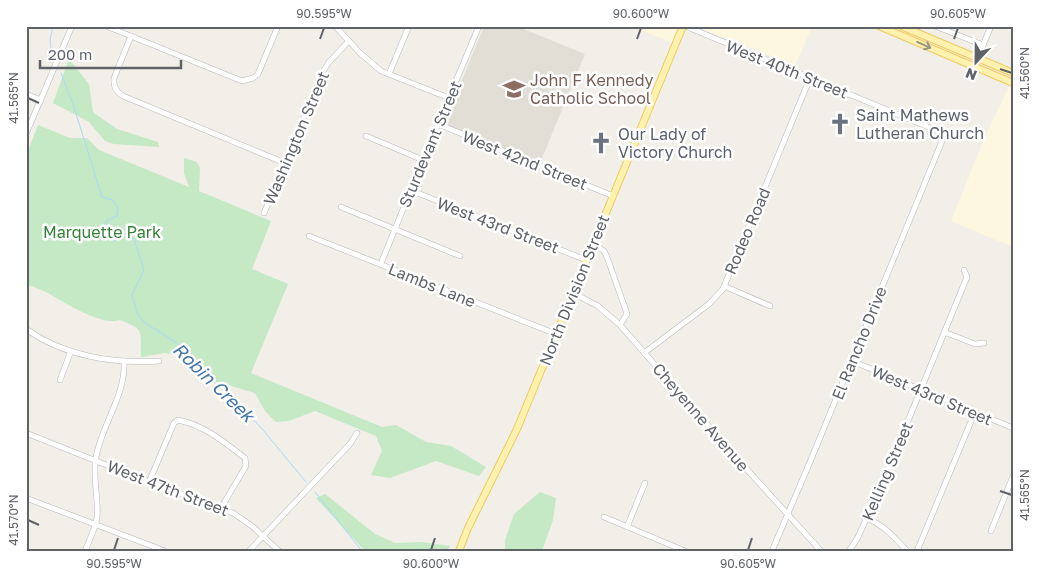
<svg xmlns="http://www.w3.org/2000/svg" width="1039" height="577" viewBox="0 0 1039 577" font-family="'Golos Text',sans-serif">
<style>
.commercial{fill:#fef7e0}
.education{fill:#e1ded6}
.green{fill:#c5e8c5}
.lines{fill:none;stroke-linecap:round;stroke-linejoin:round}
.stream{stroke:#aadaff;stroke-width:1}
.minor-casing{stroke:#b5b8bc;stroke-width:6}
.major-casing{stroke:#f2c960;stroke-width:8}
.minor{stroke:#fff;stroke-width:5}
.major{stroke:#fff2af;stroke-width:6}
.oneway{stroke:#979581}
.ticks{fill:none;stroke:#5f6368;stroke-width:2}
.labels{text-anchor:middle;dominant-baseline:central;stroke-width:5;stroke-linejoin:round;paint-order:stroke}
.street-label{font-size:16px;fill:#5f6368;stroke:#fff}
.education-label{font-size:16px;fill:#785e54;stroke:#fff;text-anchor:start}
.worship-label{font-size:16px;fill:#5b616d;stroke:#fff;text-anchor:start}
.park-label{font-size:16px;fill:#348238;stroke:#fff}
.water-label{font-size:18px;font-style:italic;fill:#4174aa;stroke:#fff}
.neatline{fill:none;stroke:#5f6368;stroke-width:2}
.ticks-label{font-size:12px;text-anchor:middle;fill:#5f6368}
</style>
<rect width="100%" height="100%" fill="#f1efe8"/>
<g class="commercial">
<polygon points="631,26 679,26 672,43"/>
<polygon points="695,26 812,26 795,66"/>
<polygon points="1009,86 1013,88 1013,247 951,221 982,144"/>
</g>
<polygon class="education" points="484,26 516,26 585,54 540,163 444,124"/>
<g class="green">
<polygon points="69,59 89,84 93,112 117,129 158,142 159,147 114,144 105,141 89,122 53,103"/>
<path d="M38,125L70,138H87L99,150L189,187L184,173V158L197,162L200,168L199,191L271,221L252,269L288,284L251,373L382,427L396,425L426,442L451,446L486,467L479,476L436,461L390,478L371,475L382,451L376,436L315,411L289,421L276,422L265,411L255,393L217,382L177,355L165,353L141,357C140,331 146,330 120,320C101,326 65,303 48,293C41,290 34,287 26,284V156Z"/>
<polygon points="540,492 556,498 553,520 542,551 505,551 505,540 514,514"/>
<polygon points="325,494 375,534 395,543 422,542 450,546 447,551 365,551 316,498"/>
</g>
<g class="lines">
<g class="stream">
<polyline points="51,48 50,40 53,26"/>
<polyline points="61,73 73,104 102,197 112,200 118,207 117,216 106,221 104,237 113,241 126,234 134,239 144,270 132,295 138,315 144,322 181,346 209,378 242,407 263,430 306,482"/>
<polyline points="315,492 362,551"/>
</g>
<g class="minor-casing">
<g id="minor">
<polyline points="106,26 242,81 253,78 258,74 278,26"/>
<polyline points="335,26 360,53 381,71 449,98"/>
<polyline points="685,26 945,134 810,462 772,551"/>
<polyline points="935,26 983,45"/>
<path d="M131,36L114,78C113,86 116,92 123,96L285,163"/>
<polyline points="974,67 991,26"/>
<polyline points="389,74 409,26"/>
<polyline points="26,94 41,100"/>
<polyline points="438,124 613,196"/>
<polyline points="26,134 72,26"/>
<polyline points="366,136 423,160"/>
<polyline points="410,190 586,260"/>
<polyline points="341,207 460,256"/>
<polyline points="264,213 324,70 329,62 349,41"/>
<polyline points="309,236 556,334"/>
<polyline points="593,244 604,251 607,257 625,308 627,314 620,325"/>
<polyline points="382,261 423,160 479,26"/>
<polyline points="724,286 770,306"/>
<polyline points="573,293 598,306 620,325 733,454 821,551"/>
<path d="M26,329C64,356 113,364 159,361"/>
<polyline points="944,332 975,344 984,343"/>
<polyline points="644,353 709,304 723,289 810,78"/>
<polyline points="852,361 1013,428"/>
<polyline points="60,380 71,351"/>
<polyline points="26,433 149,482 233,513 252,526 279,551"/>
<path d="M149,482L174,423L178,420C204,425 224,442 245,458L246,466L221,508"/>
<polyline points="26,498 165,551"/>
<polyline points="604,517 685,551"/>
<path d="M867,518C886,527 893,536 907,551"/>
<polyline points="627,527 645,483"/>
<polyline points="991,531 1013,476"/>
<path d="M85,551C89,541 95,529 97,518C99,498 92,477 96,457C102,424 126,395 124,361"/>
<polyline points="249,551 350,444 357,433"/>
<polyline points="849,551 857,539 880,489 967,277 964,270"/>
<polyline points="917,551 975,412"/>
</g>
</g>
<g class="major-casing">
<g id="major">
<polyline points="879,26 1013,83"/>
<polyline points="901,26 1013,73"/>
<polyline points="459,551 468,528 517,429 683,26"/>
</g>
</g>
<use href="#minor" class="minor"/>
<use href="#major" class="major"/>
</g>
<defs><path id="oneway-shaft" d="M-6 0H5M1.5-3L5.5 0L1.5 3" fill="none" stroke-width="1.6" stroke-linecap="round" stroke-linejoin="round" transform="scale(1.25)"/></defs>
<use class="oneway" href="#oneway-shaft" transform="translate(924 45) rotate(24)"/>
<path class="ticks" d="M320,39L324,28M637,39L641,28M954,39L958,28M1000,69L1012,73M28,98L39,103M1000,491L1012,495M28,520L39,525M114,550L118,538M431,550L435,538M748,550L752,538"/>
<defs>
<g id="school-bare" transform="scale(1.725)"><path d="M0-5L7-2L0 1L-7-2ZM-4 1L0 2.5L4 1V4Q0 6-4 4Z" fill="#8d6e63" stroke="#fff" stroke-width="2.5" paint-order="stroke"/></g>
<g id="church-bare" transform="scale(1.725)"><path d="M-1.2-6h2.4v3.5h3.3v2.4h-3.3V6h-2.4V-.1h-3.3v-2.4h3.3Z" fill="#6b7280" stroke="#fff" stroke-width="2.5" paint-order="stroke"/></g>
</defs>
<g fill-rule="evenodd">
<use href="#school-bare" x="514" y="89"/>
<use href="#church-bare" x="840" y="124"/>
<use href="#church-bare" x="601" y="143"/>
</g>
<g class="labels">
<g class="street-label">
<text transform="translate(787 69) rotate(22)">West 40th Street</text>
<text transform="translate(296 138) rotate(-67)">Washington Street</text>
<text transform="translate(430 144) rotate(-67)">Sturdevant Street</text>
<text transform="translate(525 160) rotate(22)">West 42nd Street</text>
<text transform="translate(498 225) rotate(21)">West 43rd Street</text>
<text transform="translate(747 231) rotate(-67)">Rodeo Road</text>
<text transform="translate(432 285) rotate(22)">Lambs Lane</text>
<text transform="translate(574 290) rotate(-68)">North Division Street</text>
<text transform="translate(859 343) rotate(-68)">El Rancho Drive</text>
<text transform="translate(932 395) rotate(23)">West 43rd Street</text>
<text transform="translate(701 417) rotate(49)">Cheyenne Avenue</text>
<text transform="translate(887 471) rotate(-67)">Kelling Street</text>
<text transform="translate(168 488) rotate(21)">West 47th Street</text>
</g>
<g class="education-label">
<text x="530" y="80">John F Kennedy<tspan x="530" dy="18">Catholic School</tspan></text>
</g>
<g class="worship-label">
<text x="856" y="115">Saint Mathews<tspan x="856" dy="18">Lutheran Church</tspan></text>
<text x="618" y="134">Our Lady of<tspan x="618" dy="18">Victory Church</tspan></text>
</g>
<g class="park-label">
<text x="102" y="232">Marquette Park</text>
</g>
<g class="water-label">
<text transform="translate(214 382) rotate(44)">Robin Creek</text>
</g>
</g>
<rect width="1039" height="577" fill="none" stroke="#ffffff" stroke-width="55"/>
<g transform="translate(976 62) rotate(202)" stroke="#ffffff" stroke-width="4" paint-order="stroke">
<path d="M0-4L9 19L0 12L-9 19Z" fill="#5f6368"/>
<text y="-8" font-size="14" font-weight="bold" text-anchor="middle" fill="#5f6368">N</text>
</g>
<path d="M40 60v8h141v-8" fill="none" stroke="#5f6368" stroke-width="2.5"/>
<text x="48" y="60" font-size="15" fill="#5f6368" stroke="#ffffff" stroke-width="4" paint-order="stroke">200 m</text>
<rect x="28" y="28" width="984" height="522" class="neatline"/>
<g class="ticks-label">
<text x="324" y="18">90.595°W</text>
<text x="641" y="18">90.600°W</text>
<text x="958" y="18">90.605°W</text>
<text transform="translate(1025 73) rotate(-90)" y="4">41.560°N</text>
<text transform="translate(14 98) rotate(-90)" y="4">41.565°N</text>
<text transform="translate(1025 495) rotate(-90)" y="4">41.565°N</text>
<text transform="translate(14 520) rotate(-90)" y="4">41.570°N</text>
<text x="114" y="568">90.595°W</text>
<text x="431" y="568">90.600°W</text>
<text x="748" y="568">90.605°W</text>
</g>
</svg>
